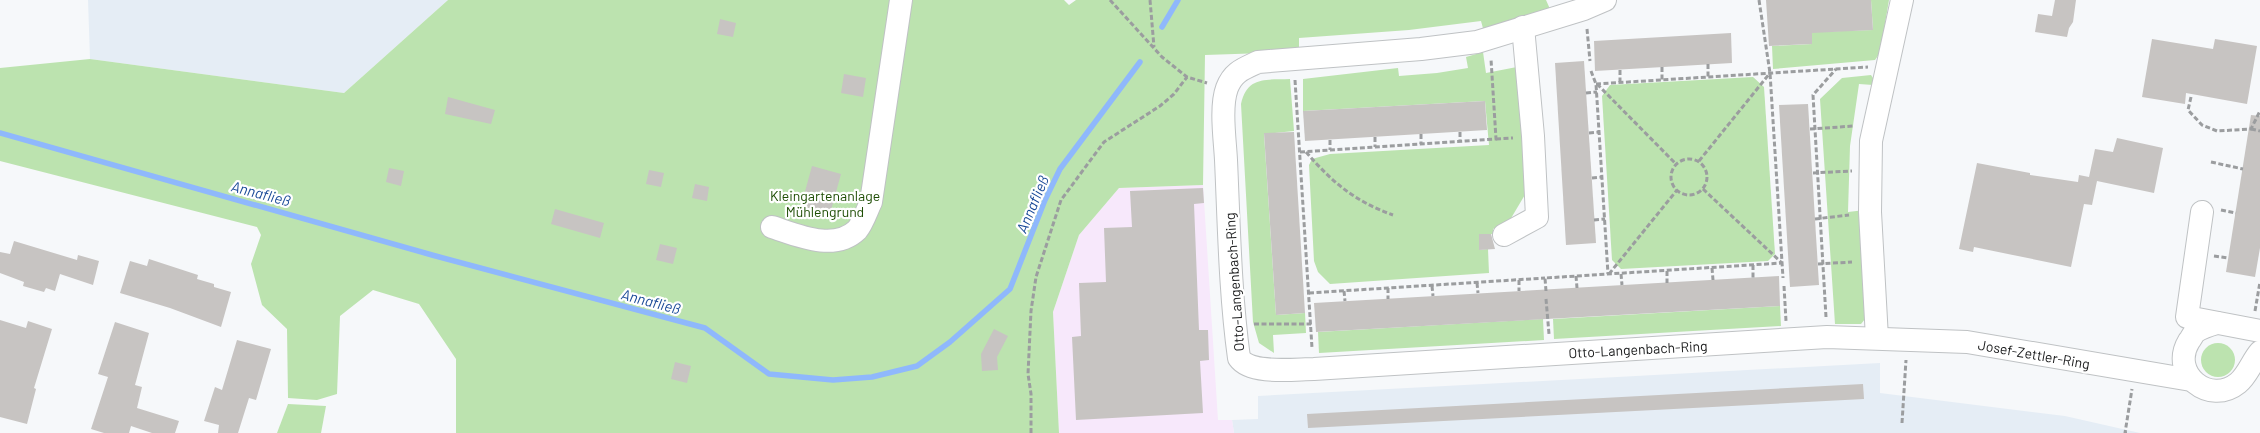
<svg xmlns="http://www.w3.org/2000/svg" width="2260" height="433" viewBox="0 0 2260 433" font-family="Barlow,sans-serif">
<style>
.built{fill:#e5edf5}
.industrial{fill:#f7e8fb}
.green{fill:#bce3af}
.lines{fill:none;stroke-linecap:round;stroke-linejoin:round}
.stream{stroke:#8fb8fc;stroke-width:5.5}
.building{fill:#c7c4c2}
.minor-casing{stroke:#bfc2c4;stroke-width:24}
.path{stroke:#9b9d9f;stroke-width:3;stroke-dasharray:5 2.5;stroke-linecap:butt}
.minor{stroke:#fff;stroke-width:22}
.labels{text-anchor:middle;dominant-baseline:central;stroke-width:4.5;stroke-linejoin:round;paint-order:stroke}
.park-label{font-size:14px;fill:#1e4d04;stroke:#fff}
.street-label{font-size:14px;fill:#18191a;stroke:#fff}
.water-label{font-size:15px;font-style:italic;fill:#1a4a98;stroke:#fff}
</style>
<rect width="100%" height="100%" fill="#f6f8fa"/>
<g class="built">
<polygon points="88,0 448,0 344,93 90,59"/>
<polygon points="1880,363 1880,393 2065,416 2140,433 1234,433 1232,420 1258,419 1258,396"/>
</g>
<polygon class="industrial" points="1203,185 1218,420 1232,420 1234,433 1059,433 1053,312 1079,235 1119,188"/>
<g class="green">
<polygon points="448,0 1064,0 1069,5 1076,0 1546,0 1550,9 1484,32 1481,21 1409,30 1299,38 1299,52 1205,55 1203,185 1119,188 1079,235 1053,312 1059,433 456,433 456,359 419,304 373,290 340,316 337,394 317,400 288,398 287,329 262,305 251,264 261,235 257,227 0,161 0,68 90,59 344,93"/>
<polygon points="1871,0 1889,0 1880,53 1875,60 1773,69 1772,46 1812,44 1812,32 1873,30"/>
<polygon points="1483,52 1486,73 1522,66 1529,188 1507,225 1497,227 1493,229 1493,234 1479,235 1479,250 1488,249 1489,273 1330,284 1318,272 1314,261 1309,165 1312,159 1330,154 1489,145 1485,101 1303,111 1303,79 1398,68 1399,76 1437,73 1468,68 1466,57"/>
<polygon points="1871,75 1875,81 1873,85 1859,84 1850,146 1848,212 1865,210 1865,319 1861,324 1835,324 1820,99 1842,78"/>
<polygon points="1753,77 1764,87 1775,254 1768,261 1621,269 1612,260 1602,96 1610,85"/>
<path d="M1290,79L1294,131L1264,134L1276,315L1305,313L1306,333L1273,335L1274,353L1259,343L1253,322L1241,104C1247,76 1266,80 1290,79Z"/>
<polygon points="1780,306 1781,326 1554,339 1553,319"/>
<polygon points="1543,319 1544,340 1319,353 1318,332"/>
<circle cx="2218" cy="360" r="17"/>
<polygon points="288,404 326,406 321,433 277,433"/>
</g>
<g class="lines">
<g class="stream">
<polyline points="1162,27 1178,0"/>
<polyline points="0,133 432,255 705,328 769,374 833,380 872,377 917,366 950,342 1010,289 1045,200 1060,169 1140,62"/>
</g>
</g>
<g class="building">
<polygon points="1766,0 1871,0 1873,30 1812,33 1812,44 1769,46"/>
<polygon points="2055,0 2076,0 2073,22 2069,28 2067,37 2035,32 2038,14 2052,16"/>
<polygon points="720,19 736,23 733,37 717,34"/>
<polygon points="1731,33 1732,63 1595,71 1594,41"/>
<polygon points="2152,39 2213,49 2215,39 2257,46 2247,104 2186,93 2185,104 2142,97"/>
<polygon points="1584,61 1596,243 1566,245 1555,63"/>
<polygon points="844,74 866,78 863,97 841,93"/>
<polygon points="448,97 495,110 491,124 445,114"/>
<polygon points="1485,101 1487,130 1305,141 1303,111"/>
<polygon points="1808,104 1819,285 1790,287 1779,105"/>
<polygon points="2251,115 2260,116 2260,248 2255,277 2226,272"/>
<polygon points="1294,132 1305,313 1276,315 1264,133"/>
<polygon points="2117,138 2163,148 2154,193 2097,181 2092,205 2084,204 2071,267 1974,247 1973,252 1959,249 1977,163 2030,173 2030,175 2078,182 2079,175 2089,177 2095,149 2113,152"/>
<polygon points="812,166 841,174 830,214 801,206"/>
<polygon points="389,168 404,171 401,186 386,182"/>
<polygon points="649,170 664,173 661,187 646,184"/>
<polygon points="695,184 709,187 707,201 692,198"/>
<polygon points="1203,188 1204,203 1194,204 1199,330 1208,330 1209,360 1200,361 1203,413 1076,420 1072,337 1081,336 1079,283 1106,282 1104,228 1132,227 1130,191"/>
<polygon points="555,209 604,223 600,238 551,224"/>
<polygon points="1479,234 1491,234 1495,249 1479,250"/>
<polygon points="14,241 77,260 78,255 99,261 93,285 60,274 55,291 46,288 44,292 23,286 24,282 0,273 0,252 10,254"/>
<polygon points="660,244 677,248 673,264 656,260"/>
<polygon points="149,259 198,275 197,279 214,284 214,287 231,292 221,327 170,308 120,293 130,261 147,266"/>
<polygon points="1779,276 1780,306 1316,332 1314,303"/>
<polygon points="0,320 26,328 28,321 52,329 34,388 36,389 27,424 0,417"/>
<polygon points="115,322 149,333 135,385 142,387 137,408 179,421 175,433 152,433 131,426 129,433 104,433 91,429 108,377 98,374"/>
<polygon points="994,329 1008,336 997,357 998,370 982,371 981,354"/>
<polygon points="237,340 271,349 256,400 249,398 238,433 218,433 219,425 204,421 215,387 222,390"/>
<polygon points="675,362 691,366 687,383 671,379"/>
<polygon points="1863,384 1864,399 1308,428 1307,414"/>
</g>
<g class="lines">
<g class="minor-casing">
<g id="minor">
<path d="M1605,0L1584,9L1477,42L1421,49L1258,62C1243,69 1233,72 1227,88C1220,107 1225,140 1226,160C1229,226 1230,293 1239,358C1251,375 1295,369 1314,369L1827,337L1967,342L2191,380"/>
<polyline points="2202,212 2187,317 2260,331"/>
<path d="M772,227C797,235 834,252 857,230C863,223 867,210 871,202L901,0"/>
<polyline points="1504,235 1537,217 1533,136 1523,27"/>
<path d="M2217,323C2210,325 2201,328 2195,332C2193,334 2191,339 2189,341C2169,374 2210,406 2238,383C2248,375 2252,361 2260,352"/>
<polyline points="1877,338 1870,212 1871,141 1902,0"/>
</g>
</g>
<g class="path">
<polyline points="1110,0 1162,57 1187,77 1207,83"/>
<polyline points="1150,0 1154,47"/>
<polyline points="1759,0 1770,73 1783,278"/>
<polyline points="1587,29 1590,61"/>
<polyline points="1708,64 1708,77"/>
<polyline points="1662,67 1662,80"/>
<polyline points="1620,70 1620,82"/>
<polyline points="1591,71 1596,84 1608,274"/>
<polyline points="1295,80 1312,348"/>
<polyline points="1596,84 1868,67"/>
<polyline points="1597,84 1676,164"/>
<polyline points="1586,93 1597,92"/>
<polyline points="2191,97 2188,110 2202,125 2217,131 2251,129 2260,111"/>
<polyline points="1810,129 1854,126"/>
<polyline points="2251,129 2260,131"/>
<polyline points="1460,132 1460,141"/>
<polyline points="1589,133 1600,132"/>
<polyline points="1421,134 1421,144"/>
<polyline points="1375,137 1375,147"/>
<polyline points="1496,139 1513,138"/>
<polyline points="1330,140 1330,150"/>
<polyline points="1300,152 1496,139 1491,59"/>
<path d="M1306,152C1332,182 1354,201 1393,215"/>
<circle cx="1689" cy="177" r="18"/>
<polyline points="1699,161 1770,73"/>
<polyline points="2211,162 2243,169"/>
<polyline points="1813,173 1852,171"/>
<polyline points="1592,178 1602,177"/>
<polyline points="1703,189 1782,263"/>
<polyline points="2221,210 2236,213"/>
<polyline points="1815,219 1849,215"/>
<polyline points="1594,220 1605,219"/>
<polyline points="2214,256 2228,258"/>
<polyline points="1818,264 1852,262"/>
<polyline points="1753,265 1753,278"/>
<polyline points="1712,268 1713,280"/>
<polyline points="1667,271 1667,283"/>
<polyline points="1609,274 1677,190"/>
<polyline points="1621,274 1622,285"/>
<polyline points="1576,276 1577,288"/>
<polyline points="1519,280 1519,291"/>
<polyline points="1477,283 1478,293"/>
<polyline points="1432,286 1433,296"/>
<polyline points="1784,286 1786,321"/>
<polyline points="1388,288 1388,299"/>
<polyline points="1344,291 1345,301"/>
<polyline points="1546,291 1545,278 1782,263"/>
<polyline points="1309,293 1545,278"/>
<polyline points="1546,299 1549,334"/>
<polyline points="2255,311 2260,282"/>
<polyline points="1826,317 1813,95 1836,69"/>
<polyline points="1254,324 1311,324"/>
<polyline points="1902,423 1906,360"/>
<polyline points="1031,433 1031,394 1028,374 1031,311 1036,277 1061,200 1104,142 1160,106 1174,94 1187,77"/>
<polyline points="2127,433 2125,433 2132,389"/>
</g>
<use href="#minor" class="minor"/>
</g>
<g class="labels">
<g class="park-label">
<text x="825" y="195">Kleingartenanlage<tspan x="825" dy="16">Mühlengrund</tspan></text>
</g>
<g class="street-label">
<text transform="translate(1234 282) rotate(-94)">Otto-Langenbach-Ring</text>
<text transform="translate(1638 349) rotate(-3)">Otto-Langenbach-Ring</text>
<text transform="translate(2034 354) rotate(10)">Josef-Zettler-Ring</text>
</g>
<g class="water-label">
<text transform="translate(261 193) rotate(15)">Annafließ</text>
<text transform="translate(1032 204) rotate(-67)">Annafließ</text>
<text transform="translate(651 301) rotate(15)">Annafließ</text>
</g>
</g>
</svg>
